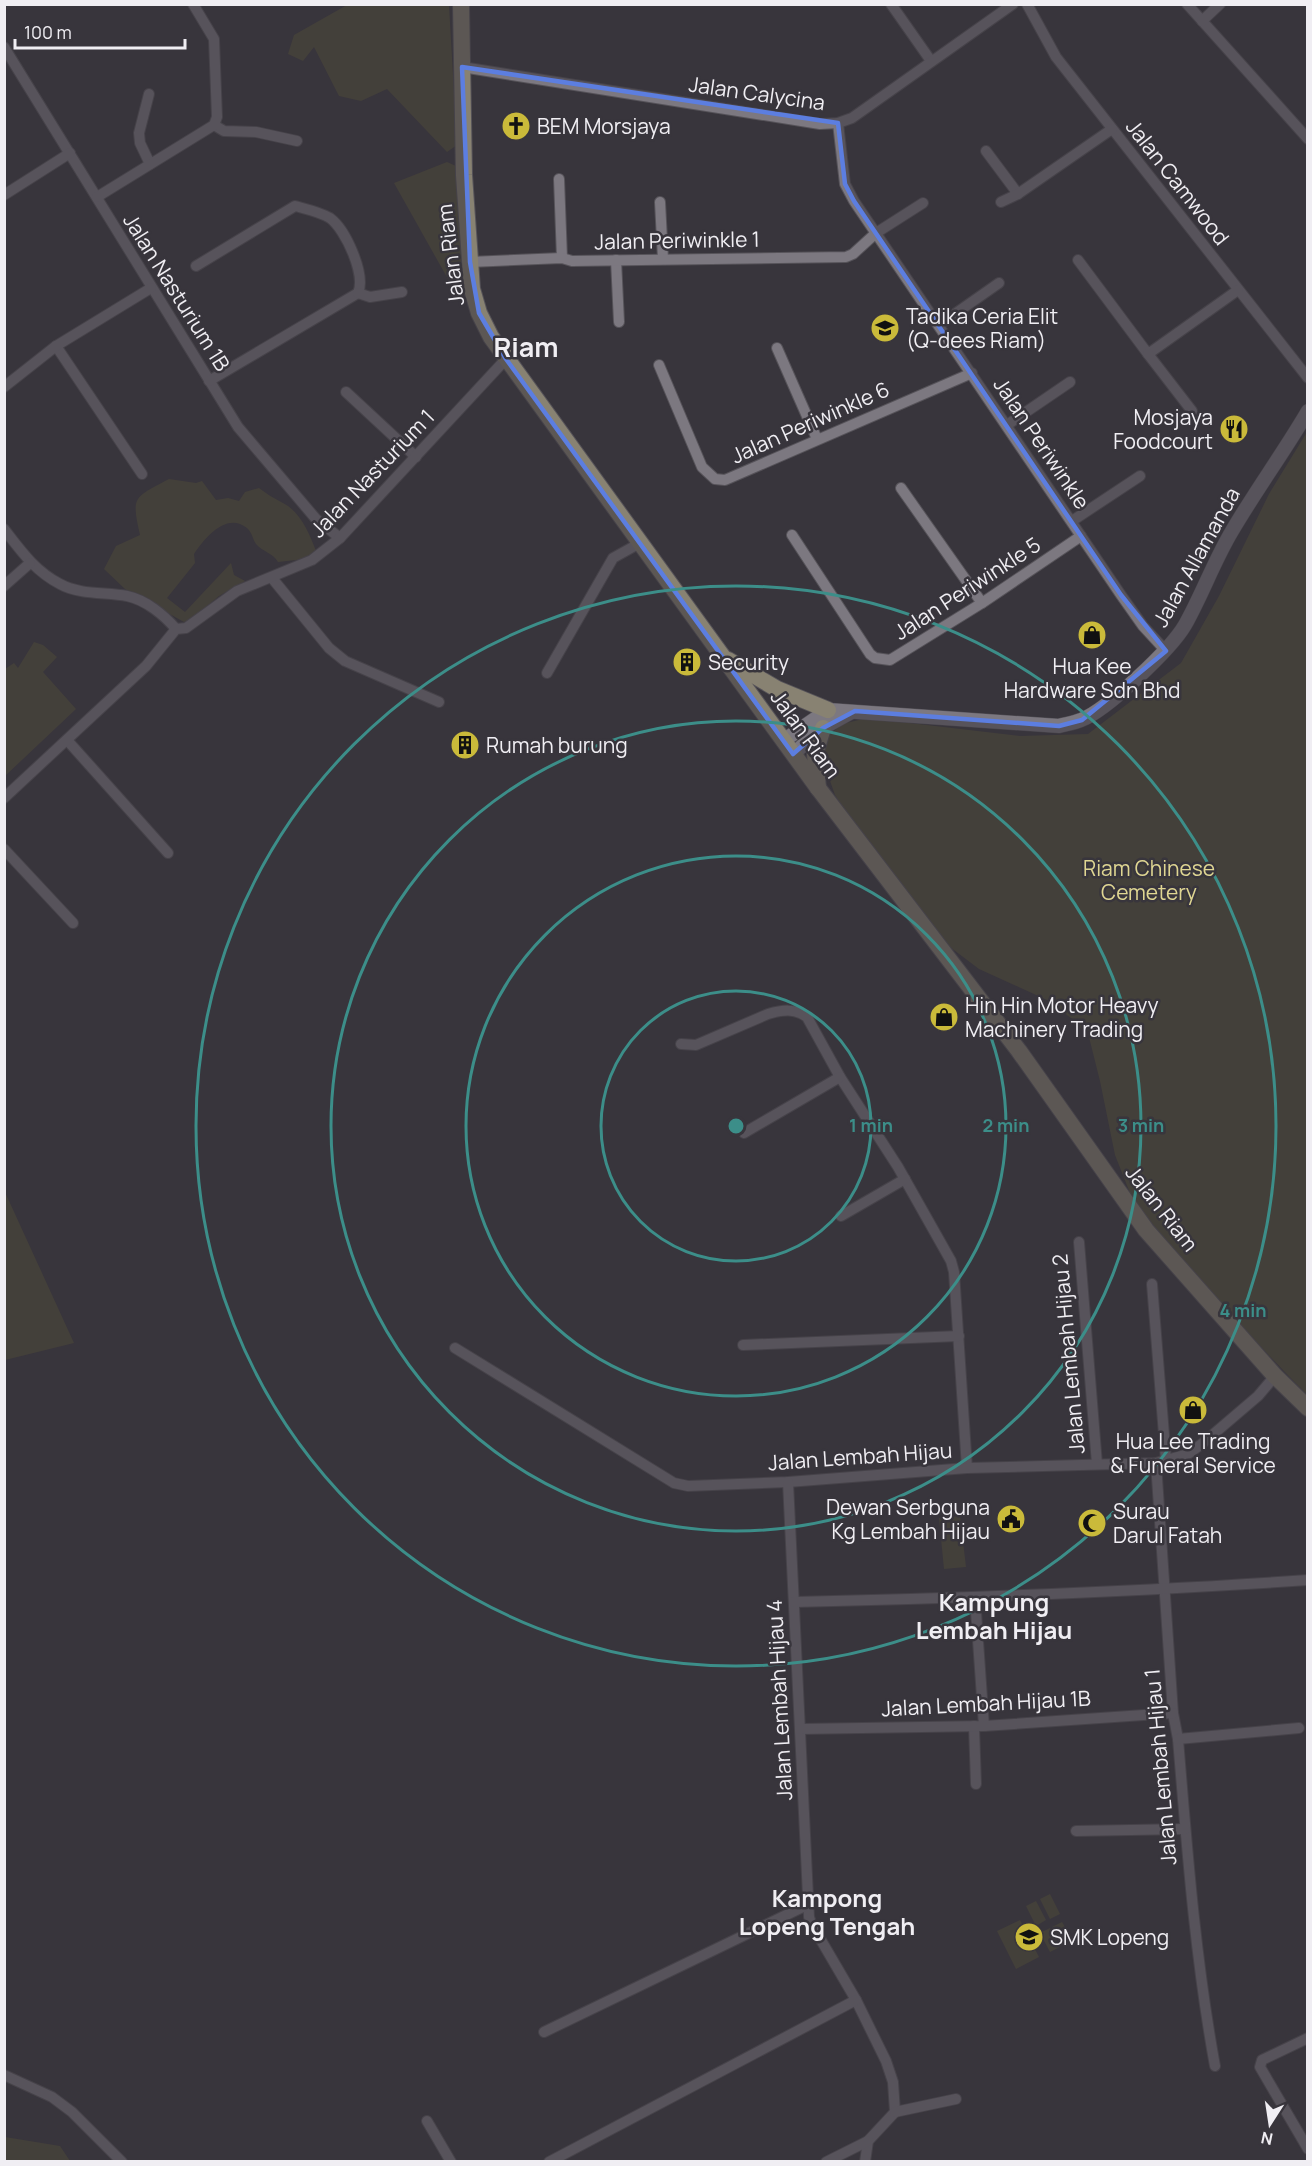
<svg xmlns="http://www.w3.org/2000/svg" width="1312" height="2166" viewBox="0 0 1312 2166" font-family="Manrope,sans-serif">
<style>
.green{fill:#514e38}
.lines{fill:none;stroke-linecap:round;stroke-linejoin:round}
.minor-casing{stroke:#565359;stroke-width:12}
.tertiary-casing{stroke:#565359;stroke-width:15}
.secondary-casing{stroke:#565359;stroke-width:18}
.minor{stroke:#7c7880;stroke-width:10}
.tertiary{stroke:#7c7880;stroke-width:14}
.secondary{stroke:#888272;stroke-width:16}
.marked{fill:none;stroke:#5c7ee0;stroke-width:4.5;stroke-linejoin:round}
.ring{fill:none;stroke:#3c8e89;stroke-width:3}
.labels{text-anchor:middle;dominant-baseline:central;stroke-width:5;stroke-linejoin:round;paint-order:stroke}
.street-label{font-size:21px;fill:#f0eef3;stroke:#38353c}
.poi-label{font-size:21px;fill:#f0eef3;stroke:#38353c;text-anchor:start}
.park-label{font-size:21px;fill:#dfd692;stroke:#38353c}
.quarter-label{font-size:24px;font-weight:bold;fill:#f0eef3;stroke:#38353c}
.district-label{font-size:27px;font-weight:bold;fill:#f0eef3;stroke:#38353c}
.centre{fill:#3c8e89;stroke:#38353c;stroke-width:3}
.ring-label{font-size:18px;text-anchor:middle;font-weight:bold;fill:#3c8e89;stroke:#38353c;stroke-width:5;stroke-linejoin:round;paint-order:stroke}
</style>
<rect width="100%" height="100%" fill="#38353c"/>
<g class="green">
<polygon points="347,5 449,5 457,145 447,152 387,89 361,101 339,96 314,47 303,61 288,54 294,35"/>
<polygon points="447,162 456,166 465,263 462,287 453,288 394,183"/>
<polygon points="1307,432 1307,1395 1206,1290 1155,1229 1130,1193 1115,1155 1100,1081 1089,1037 1071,1018 1047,1000 979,969 938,938 868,850 835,795 821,755 829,736 842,724 867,718 1020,736 1088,734 1181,663 1219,596 1269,494"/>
<path d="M169,479L196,483L202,481L216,500L228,498L239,501L245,492L259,488C269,496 278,500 288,506C302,516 310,535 316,551L305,559L278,562C273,553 263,552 256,544C253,540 252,532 247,528C226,511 204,539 194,554L195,563L167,598L185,612L231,563L234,575L245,581L219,596L189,621L184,622L125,589L104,569L116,546L140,535C131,495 134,498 169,479Z"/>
<polygon points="34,642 43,645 57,657 43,672 76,709 5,776 5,669 14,663 18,668"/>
<polygon points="4,1190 74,1343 5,1360 4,1360"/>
<polygon points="960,1516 966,1567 944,1569 939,1518"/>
<polygon points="1050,1894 1060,1914 1050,1919 1040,1899"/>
<polygon points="1036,1901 1046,1920 1036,1926 1026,1906"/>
<polygon points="1020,1920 1039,1957 1016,1969 997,1931"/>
<polygon points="1062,1922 1073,1941 1063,1946 1052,1927"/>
<polygon points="1050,1928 1060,1947 1050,1952 1040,1933"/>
<polygon points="5,2137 60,2146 70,2161 5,2161"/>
</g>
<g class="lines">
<g class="minor-casing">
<g id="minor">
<polyline points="891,4 931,61"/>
<polyline points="1027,4 1056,57 1308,378"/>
<polyline points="1187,4 1308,139"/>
<polyline points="1202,21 1220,4"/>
<polyline points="4,47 238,427 316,519 340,538"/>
<polyline points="462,67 820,124 838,123 852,118 1013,4"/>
<polyline points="149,94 139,133 140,143 150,164"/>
<polyline points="838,123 845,184 854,201 1121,595 1143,626 1166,651"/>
<polyline points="214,125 224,131 256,132 297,141"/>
<polyline points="986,151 1018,194"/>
<polyline points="559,179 562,258"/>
<polyline points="4,195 70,153"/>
<polyline points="97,197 214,125 217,117 214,39 193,4"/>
<polyline points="660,202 663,259"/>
<polyline points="1001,202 1018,194 1112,129"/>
<polyline points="616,260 619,322"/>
<polyline points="1078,260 1148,354 1238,290"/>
<polyline points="470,262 562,258 572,261 846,257 853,254 876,233 923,203"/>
<path d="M196,266L295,206C306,209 320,212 330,218C346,230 366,275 358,293L209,381"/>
<polyline points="358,293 370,297 402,292"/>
<polyline points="939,325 999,283"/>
<polyline points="56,346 142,474"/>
<polyline points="777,348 817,439"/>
<polyline points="1148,354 1192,411"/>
<polyline points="659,365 702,467 715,479 725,480 972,373"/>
<polyline points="4,387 56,346 151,288"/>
<polyline points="346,392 416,457"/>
<polyline points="1007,425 1070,382"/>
<polyline points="901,488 982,603"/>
<polyline points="1072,521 1140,476"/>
<path d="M4,529C21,551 35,571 60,584C80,595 105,592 127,596C146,600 164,615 176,629"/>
<polyline points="792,535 870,654 875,658 890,660 982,603 1081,536"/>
<polyline points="272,578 329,648 345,661 439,702"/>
<polyline points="4,586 30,563"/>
<polyline points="547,673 613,558 640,543"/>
<polyline points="67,740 168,853"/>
<polyline points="4,798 146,666 176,629 186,628 237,591 312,560 340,538 506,359"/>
<polyline points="4,849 73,923"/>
<path d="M681,1044L696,1045L768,1014C782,1010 795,1008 807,1017L840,1077L898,1167L951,1261L954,1272L967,1468"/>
<polyline points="744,1133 840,1077"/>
<polyline points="841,1216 905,1179"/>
<polyline points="1079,1242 1097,1464"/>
<polyline points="1152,1284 1166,1460"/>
<polyline points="743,1345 959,1336"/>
<polyline points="455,1348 674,1483 688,1486 788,1482 967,1468 1156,1463 1188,1454 1203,1443 1258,1396 1275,1376"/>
<path d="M1156,1463L1173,1713L1178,1739C1187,1848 1195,1957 1215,2066"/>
<polyline points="788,1482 809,1917 811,1923 856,2000 886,2061 893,2082 895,2112 868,2141 865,2162"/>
<polyline points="975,1598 984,1726"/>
<path d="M794,1602C965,1598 1136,1592 1308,1580"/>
<polyline points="974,1726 976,1784"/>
<polyline points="800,1729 984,1726 1173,1713"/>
<polyline points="1178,1739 1299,1728"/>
<polyline points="1076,1831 1185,1829"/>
<polyline points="544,2032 809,1904"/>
<polyline points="1308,2038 1262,2060 1260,2067 1308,2149"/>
<polyline points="4,2075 52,2097 72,2112 122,2162"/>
<polyline points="895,2112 956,2099"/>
<polyline points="427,2121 451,2162"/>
<polyline points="549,2162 856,2000"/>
<polyline points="826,2162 868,2141"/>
</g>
</g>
<g class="tertiary-casing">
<g id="tertiary">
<path d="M783,741L828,710L1059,726C1066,724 1074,723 1081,720C1107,710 1171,649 1185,625C1202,595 1214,561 1232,531C1256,490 1284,452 1308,411"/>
<polyline points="793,754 823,728 850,713"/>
</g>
</g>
<g class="secondary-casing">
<g id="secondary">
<polyline points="461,4 464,175 472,289 479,313 491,337 818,788 1019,1051 1146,1230 1275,1376 1308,1408"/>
<polyline points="728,660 777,689 828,710"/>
<polyline points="818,788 815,754 823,728"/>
</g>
</g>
<use href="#minor" class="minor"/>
<use href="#tertiary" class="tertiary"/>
<use href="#secondary" class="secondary"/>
</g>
<path d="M0 0H1312V2166H0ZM462,67L838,123L845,184L854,201L1121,595L1166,651L1082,720L1059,726L855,711L823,728L793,754L506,359L479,313L470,262Z" fill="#38353c" fill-opacity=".55" fill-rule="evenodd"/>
<path class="marked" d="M462,67L838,123L845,184L854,201L1121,595L1166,651L1082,720L1059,726L855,711L823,728L793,754L506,359L479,313L470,262Z"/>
<g class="ring">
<circle cx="736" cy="1126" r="135"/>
<circle cx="736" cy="1126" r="270"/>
<circle cx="736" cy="1126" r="405"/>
<circle cx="736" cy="1126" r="540"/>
</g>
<defs>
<g id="church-disc" transform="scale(1.5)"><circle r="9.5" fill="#caba3a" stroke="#38353c"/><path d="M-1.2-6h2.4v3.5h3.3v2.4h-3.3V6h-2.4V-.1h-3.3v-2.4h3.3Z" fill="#111"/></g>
<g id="school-disc" transform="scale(1.5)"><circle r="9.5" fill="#caba3a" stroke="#38353c"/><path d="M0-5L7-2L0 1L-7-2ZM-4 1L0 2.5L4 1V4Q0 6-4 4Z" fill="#111"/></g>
<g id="restaurant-disc" transform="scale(1.5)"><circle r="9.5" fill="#caba3a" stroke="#38353c"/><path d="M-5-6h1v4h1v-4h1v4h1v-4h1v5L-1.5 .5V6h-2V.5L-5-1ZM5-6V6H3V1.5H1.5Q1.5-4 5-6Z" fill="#111"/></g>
<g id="shop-disc" transform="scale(1.5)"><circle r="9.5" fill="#caba3a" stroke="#38353c"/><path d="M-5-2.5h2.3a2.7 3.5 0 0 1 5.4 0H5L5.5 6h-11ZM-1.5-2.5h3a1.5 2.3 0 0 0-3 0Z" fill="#111"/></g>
<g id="building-disc" transform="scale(1.5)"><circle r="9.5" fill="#caba3a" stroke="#38353c"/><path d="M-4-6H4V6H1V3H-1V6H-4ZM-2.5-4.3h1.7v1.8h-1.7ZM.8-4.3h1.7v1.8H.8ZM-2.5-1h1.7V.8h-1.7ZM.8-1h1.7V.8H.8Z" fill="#111"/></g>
<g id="civic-disc" transform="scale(1.5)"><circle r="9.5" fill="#caba3a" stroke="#38353c"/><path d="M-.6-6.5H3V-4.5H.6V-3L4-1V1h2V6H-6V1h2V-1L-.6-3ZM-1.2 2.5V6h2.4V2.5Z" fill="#111"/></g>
<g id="mosque-disc" transform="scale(1.5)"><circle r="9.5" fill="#caba3a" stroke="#38353c"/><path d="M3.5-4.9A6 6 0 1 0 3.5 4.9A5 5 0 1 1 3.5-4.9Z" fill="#111"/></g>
</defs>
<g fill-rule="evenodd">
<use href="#church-disc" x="516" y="126"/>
<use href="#school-disc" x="885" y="328"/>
<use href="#restaurant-disc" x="1234" y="429"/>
<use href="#shop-disc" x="1092" y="635"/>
<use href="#building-disc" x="687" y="662"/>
<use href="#building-disc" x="465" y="745"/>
<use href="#shop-disc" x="944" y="1017"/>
<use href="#shop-disc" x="1193" y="1410"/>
<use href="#civic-disc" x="1011" y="1519"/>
<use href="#mosque-disc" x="1092" y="1523"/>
<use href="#school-disc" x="1029" y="1937"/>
</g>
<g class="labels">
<g class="street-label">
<text transform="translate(757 93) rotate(8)">Jalan Calycina</text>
<text transform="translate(1178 182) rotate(52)">Jalan Camwood</text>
<text transform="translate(677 240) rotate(-1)">Jalan Periwinkle 1</text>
<text transform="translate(450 255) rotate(-97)">Jalan Riam</text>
<text transform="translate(177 292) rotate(58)">Jalan Nasturium 1B</text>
<text transform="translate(810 422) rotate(-24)">Jalan Periwinkle 6</text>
<text transform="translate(1042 443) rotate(56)">Jalan Periwinkle</text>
<text transform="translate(372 473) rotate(-46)">Jalan Nasturium 1</text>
<text transform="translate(1196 557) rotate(-61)">Jalan Allamanda</text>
<text transform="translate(967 588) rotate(-33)">Jalan Periwinkle 5</text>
<text transform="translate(806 734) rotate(54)">Jalan Riam</text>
<text transform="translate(1162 1208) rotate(52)">Jalan Riam</text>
<text transform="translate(1068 1354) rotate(-95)">Jalan Lembah Hijau 2</text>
<text transform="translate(860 1456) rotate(-4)">Jalan Lembah Hijau</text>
<text transform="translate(779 1700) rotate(-93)">Jalan Lembah Hijau 4</text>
<text transform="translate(986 1703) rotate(-3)">Jalan Lembah Hijau 1B</text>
<text transform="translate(1160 1767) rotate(-95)">Jalan Lembah Hijau 1</text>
</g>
<g class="poi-label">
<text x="537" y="126">BEM Morsjaya</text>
<text x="906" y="316">Tadika Ceria Elit<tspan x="906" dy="24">(Q-dees Riam)</tspan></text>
<text x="1213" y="417" text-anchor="end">Mosjaya<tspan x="1213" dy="24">Foodcourt</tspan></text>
<text x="708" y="662">Security</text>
<text x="1092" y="666" text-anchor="middle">Hua Kee<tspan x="1092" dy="24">Hardware Sdn Bhd</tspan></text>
<text x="486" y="745">Rumah burung</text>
<text x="965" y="1005">Hin Hin Motor Heavy<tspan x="965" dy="24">Machinery Trading</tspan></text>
<text x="1193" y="1441" text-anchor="middle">Hua Lee Trading<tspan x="1193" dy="24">&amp; Funeral Service</tspan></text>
<text x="990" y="1507" text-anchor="end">Dewan Serbguna<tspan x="990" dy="24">Kg Lembah Hijau</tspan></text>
<text x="1113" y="1511">Surau<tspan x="1113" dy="24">Darul Fatah</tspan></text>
<text x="1050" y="1937">SMK Lopeng</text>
</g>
<g class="park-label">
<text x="1149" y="868">Riam Chinese<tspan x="1149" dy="24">Cemetery</tspan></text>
</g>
<g class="quarter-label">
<text x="994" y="1601">Kampung<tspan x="994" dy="28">Lembah Hijau</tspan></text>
<text x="827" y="1897">Kampong<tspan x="827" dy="28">Lopeng Tengah</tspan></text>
</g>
<g class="district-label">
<text x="526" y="346">Riam</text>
</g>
</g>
<circle cx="736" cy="1126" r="9" class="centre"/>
<g class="ring-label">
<text x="871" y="1132">1 min</text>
<text x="1006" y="1132">2 min</text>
<text x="1141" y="1132">3 min</text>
<text x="1243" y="1317">4 min</text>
</g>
<rect width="1312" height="2166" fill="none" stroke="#f0eef3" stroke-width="12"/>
<g transform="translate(1270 2124) rotate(192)" stroke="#38353c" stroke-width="4.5" paint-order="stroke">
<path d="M0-4.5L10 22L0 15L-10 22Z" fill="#f0eef3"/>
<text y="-9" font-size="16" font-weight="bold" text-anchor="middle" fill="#f0eef3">N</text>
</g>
<path d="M15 39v9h170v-9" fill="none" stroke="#f0eef3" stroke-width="3"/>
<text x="24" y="39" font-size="18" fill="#f0eef3" stroke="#38353c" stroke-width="4.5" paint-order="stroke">100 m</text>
</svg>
